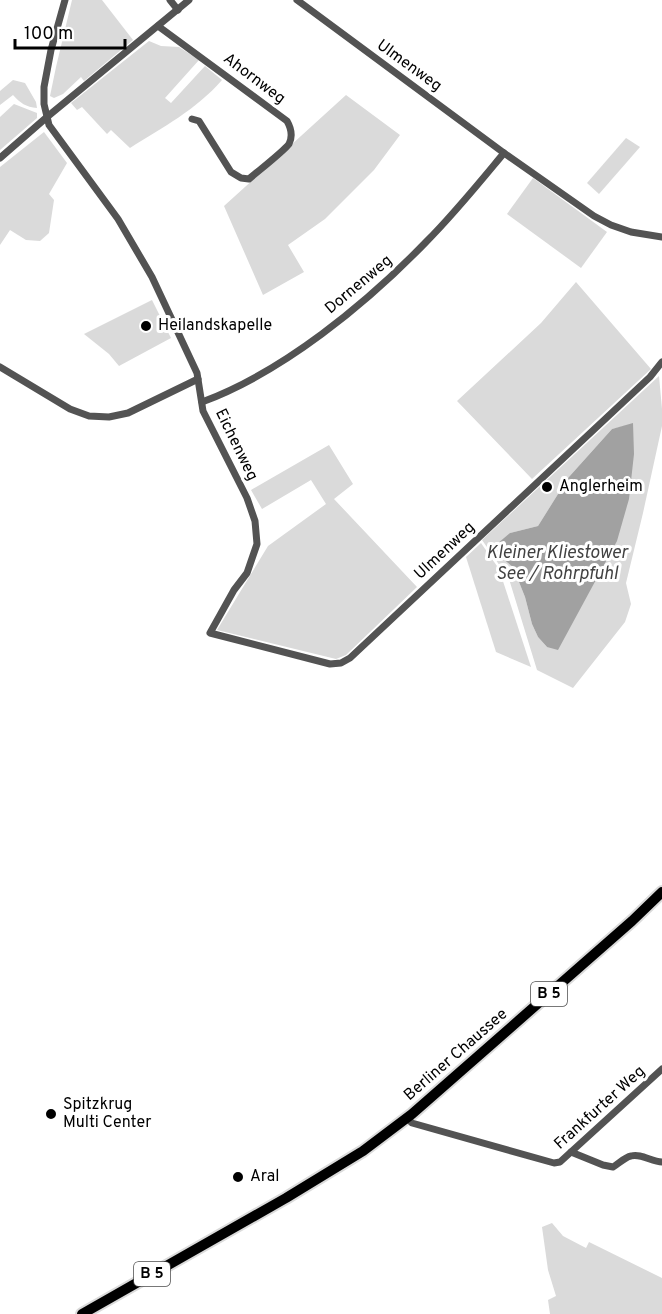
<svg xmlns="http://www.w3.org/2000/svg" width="662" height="1314" viewBox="0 0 662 1314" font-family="Overpass,sans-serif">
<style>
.green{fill:#dadada;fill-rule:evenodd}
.water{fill:#a1a1a1}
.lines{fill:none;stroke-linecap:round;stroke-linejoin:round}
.primary-casing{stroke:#dbdbdb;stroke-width:14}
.minor{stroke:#535353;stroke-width:7}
.primary{stroke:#000;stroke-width:10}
.poi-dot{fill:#000;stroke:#fff;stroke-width:2}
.labels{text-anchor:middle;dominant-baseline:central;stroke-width:6;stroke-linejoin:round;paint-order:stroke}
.shield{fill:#fff;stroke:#4c4c4c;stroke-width:1.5}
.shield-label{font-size:15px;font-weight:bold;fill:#000}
.street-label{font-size:16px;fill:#000;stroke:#fff}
.poi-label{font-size:16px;fill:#000;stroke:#fff;text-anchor:start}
.water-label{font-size:18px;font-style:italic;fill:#424242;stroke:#fff}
</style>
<rect width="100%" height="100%" fill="#fff"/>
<g class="green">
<polygon points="72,0 102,0 133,40 84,81 81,77 63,94 54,98 50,96 56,67"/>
<path d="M149,41L161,46L179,47L199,60L165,98L171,103L205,66L222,80C196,110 163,127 130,148L111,130L107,134L82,107L77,110L71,103Z"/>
<path d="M13,80L25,83L36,102L37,108C26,107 20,103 13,95L0,105V91Z"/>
<polygon points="346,95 400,135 374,170 325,219 288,245 304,272 263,295 224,206"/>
<polygon points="14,104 37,113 37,118 0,150 0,117"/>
<polygon points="44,132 67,163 49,194 54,200 49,233 40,241 26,240 10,230 0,245 0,167"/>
<polygon points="626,138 640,147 599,194 587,183"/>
<polygon points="533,178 607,232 581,268 507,214"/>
<polygon points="576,282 651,369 532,479 457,401 541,323"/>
<polygon points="152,300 171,338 119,366 109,354 84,334"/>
<path d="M659,376L662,409V426L643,513L626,583L631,604L625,622L573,688L537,670L509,579L482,540ZM633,424L547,647L538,637L532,624L525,597L513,567L510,533L538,526L568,478L612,429Z"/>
<polygon points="329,445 353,484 334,499 417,587 346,655 336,659 217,630 268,546 326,504 311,480 262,509 251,490"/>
<polygon points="481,543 499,569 531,667 496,652 466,557"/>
<polygon points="552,1223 563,1236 586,1248 589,1242 662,1278 662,1314 550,1314 548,1300 556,1296 548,1270 542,1227"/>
</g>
<polygon class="water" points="633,423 634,454 629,499 617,541 558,650 547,647 538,637 532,624 525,597 513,567 491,549 510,533 538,526 568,478 612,429"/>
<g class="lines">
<g class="primary-casing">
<polyline id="primary" points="82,1314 286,1198 363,1151 412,1114 632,921 662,892"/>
</g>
<g class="minor">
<polyline points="65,0 51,50 44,87 44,104 49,125 118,219 152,277 197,373 203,411 247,498 255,521 257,544 247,573 234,590 210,633 330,664 341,663 350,658 650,377 662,362"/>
<polyline points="170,0 178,10"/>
<polyline points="297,0 504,153 594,216 611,225 631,232 662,237"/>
<path d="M158,26L287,121C291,128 293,136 289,144C284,151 257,172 249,179L241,178L231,172L199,121L192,119"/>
<polyline points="0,158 47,117 189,0"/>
<polyline points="0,367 70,409 89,416 109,417 128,413 198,379"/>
<path d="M202,402C283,372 366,304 426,242C454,214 479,183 504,153"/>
<polyline points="407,1118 412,1123 554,1163 560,1162 662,1069"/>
<path d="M571,1152L603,1165L613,1167C618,1164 625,1157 631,1156C641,1153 652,1162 662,1162"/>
</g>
<use href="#primary" class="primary"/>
</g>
<g class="poi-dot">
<circle cx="146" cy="326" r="6"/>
<circle cx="547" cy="487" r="6"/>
<circle cx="51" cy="1114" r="6"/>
<circle cx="238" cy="1177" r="6"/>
</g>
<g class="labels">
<g class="shield">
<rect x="531" y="982" width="36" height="24" rx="4.5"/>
<rect x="134" y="1262" width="36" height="24" rx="4.5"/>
</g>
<g class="shield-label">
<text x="549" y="994">B 5</text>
<text x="152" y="1274">B 5</text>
</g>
<g class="street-label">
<text transform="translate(409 66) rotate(36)">Ulmenweg</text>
<text transform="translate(254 79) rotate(37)">Ahornweg</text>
<text transform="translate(359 285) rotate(-40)">Dornenweg</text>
<text transform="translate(236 445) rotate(64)">Eichenweg</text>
<text transform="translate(445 551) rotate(-43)">Ulmenweg</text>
<text transform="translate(456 1055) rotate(-41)">Berliner Chaussee</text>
<text transform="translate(600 1108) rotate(-42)">Frankfurter Weg</text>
</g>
<g class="poi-label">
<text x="158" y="326">Heilandskapelle</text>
<text x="559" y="487">Anglerheim</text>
<text x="63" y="1105">Spitzkrug<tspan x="63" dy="18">Multi Center</tspan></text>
<text x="250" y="1177">Aral</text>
</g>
<g class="water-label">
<text x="557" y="553">Kleiner Kliestower<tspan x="557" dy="21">See / Rohrpfuhl</tspan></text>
</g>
</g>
<path d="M15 39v9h110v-9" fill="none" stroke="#000000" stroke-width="3"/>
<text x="24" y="39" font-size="18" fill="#000000" stroke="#ffffff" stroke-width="4.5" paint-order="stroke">100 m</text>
</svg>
